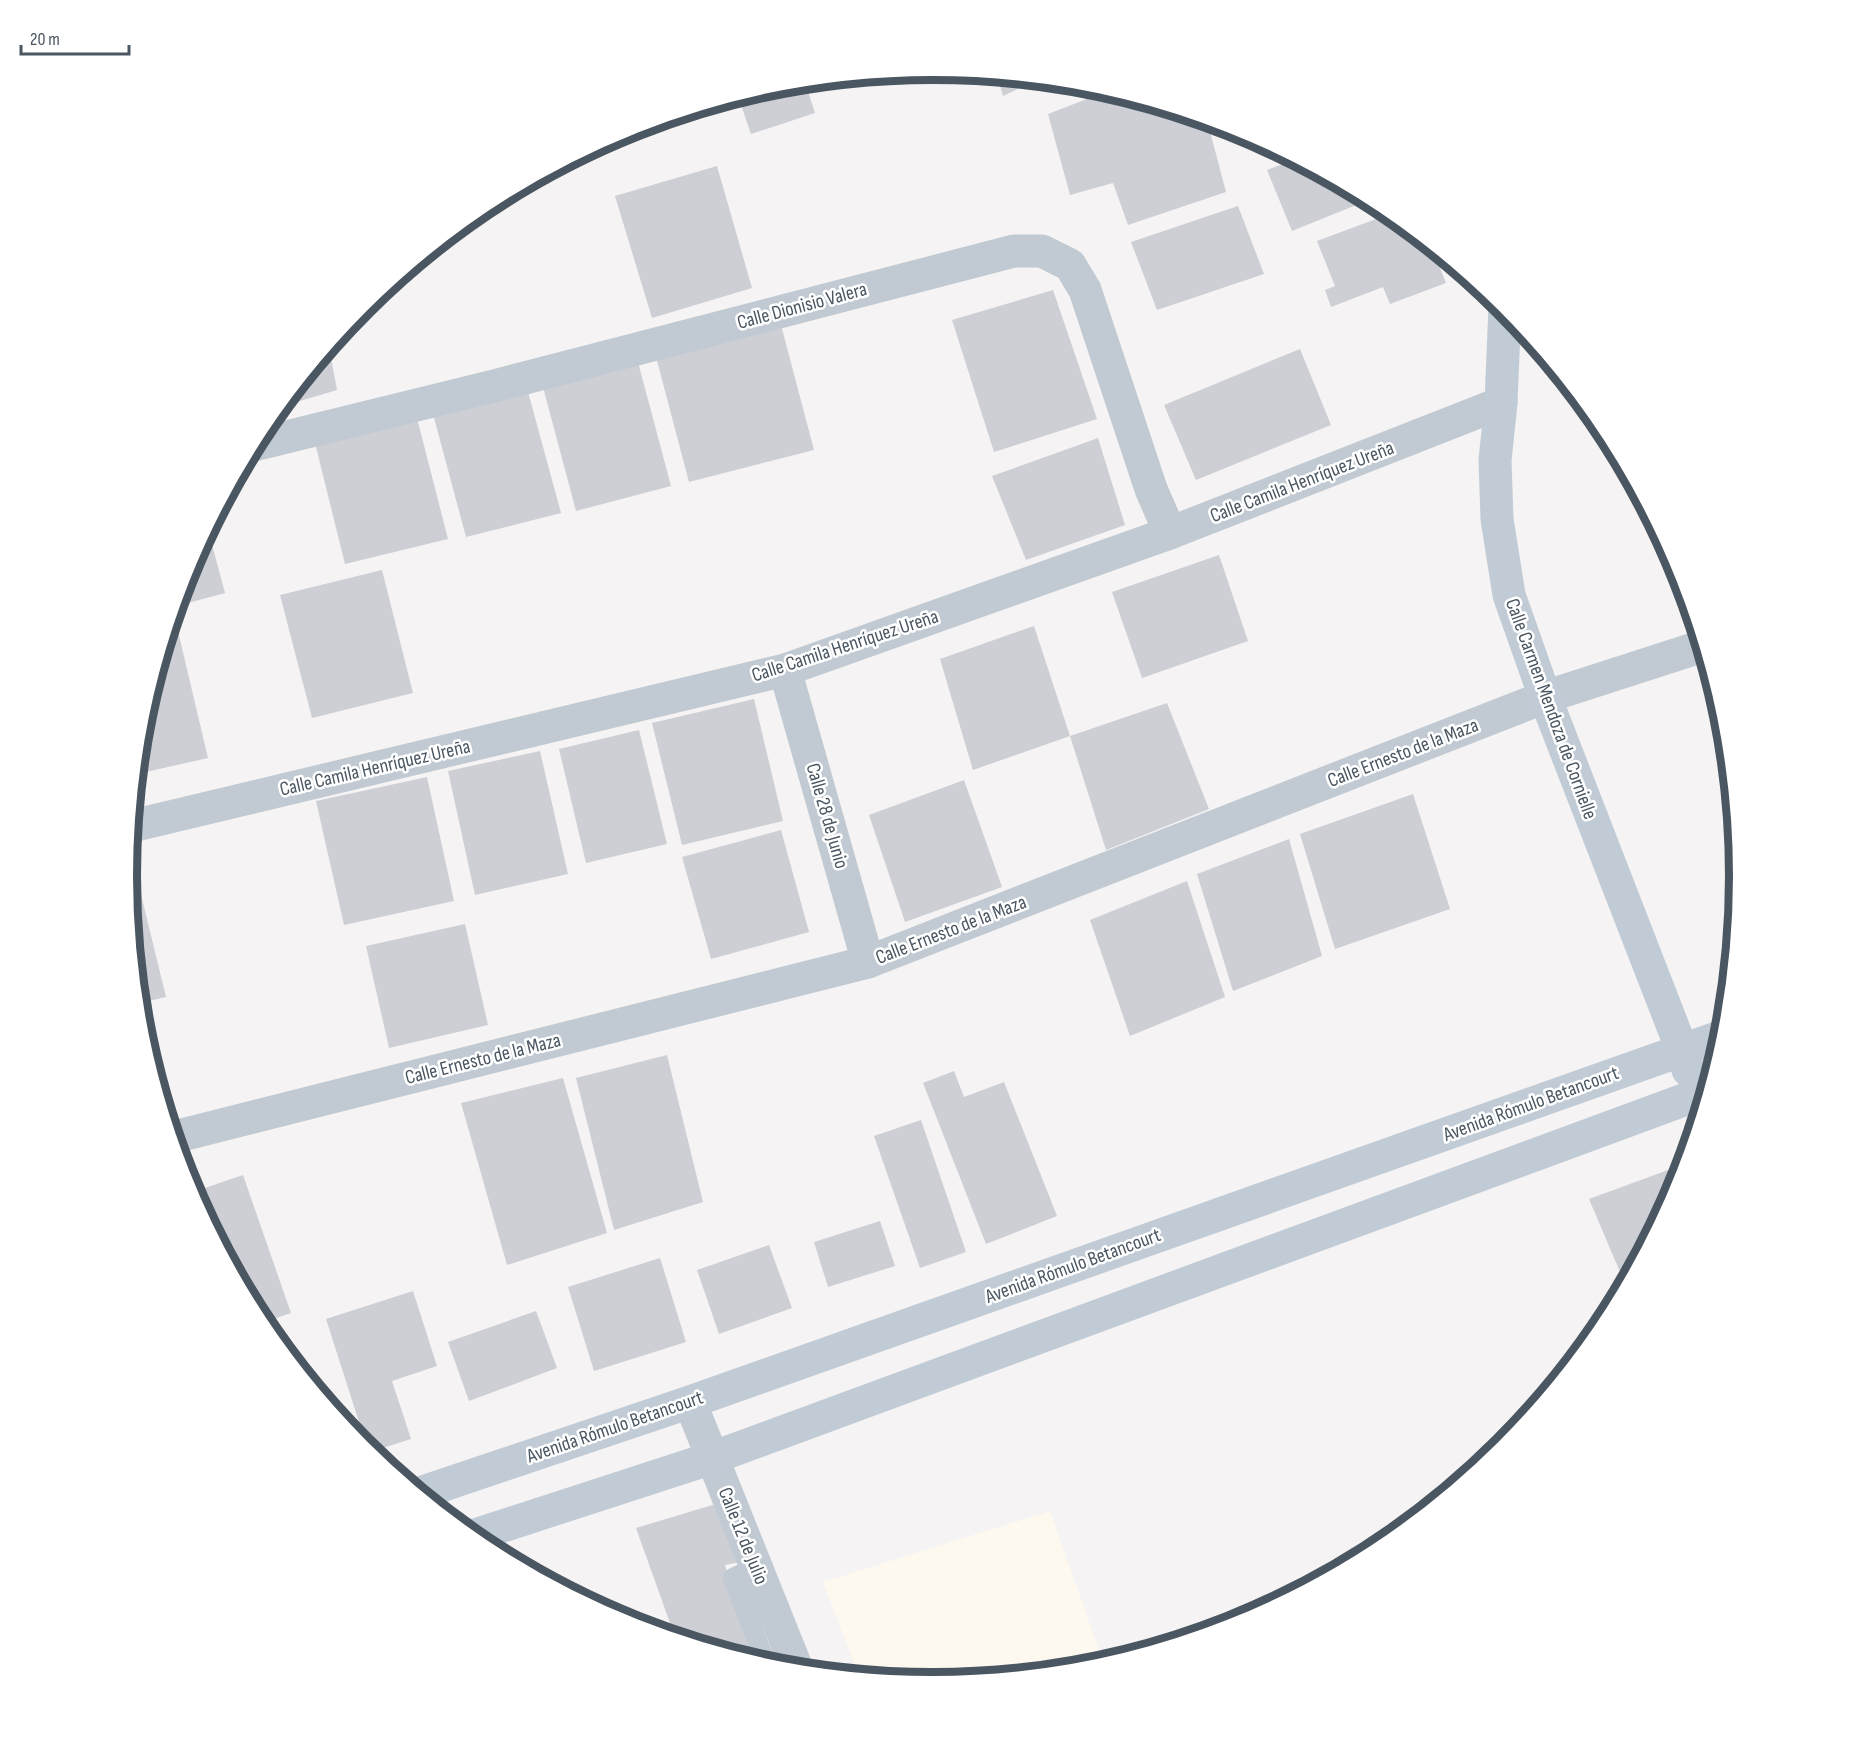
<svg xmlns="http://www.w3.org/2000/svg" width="1868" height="1752" viewBox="0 0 1868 1752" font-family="'Sofia Sans Condensed',sans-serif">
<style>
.commercial{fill:#fdf9ef}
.building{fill:#cdcfd5}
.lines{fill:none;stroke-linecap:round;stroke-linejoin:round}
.lane{stroke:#c1cad2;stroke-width:20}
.street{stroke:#c1cad2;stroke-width:33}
.secondary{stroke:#c1cbd6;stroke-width:33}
.labels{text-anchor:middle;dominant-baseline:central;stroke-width:5;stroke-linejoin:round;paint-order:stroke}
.street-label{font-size:20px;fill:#4a5661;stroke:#fff}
.rim{fill:none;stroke:#4a5661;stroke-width:8}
</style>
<rect width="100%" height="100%" fill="#f5f3f3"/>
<polygon class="commercial" points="1050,1511 1099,1650 1024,1674 934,1683 859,1676 823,1582"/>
<g class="building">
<polygon points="997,75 1013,77 1039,79 1003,96"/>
<polygon points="805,82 815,113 751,134 738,96 777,84"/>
<polygon points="1110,90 1207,120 1226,192 1128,225 1113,183 1070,195 1048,114"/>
<polygon points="1296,159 1321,172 1371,199 1292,231 1267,170"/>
<polygon points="717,166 752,288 652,318 615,196"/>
<polygon points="1238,206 1264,274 1157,310 1131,242"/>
<polygon points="1392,213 1431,245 1446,283 1390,304 1383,287 1331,307 1325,290 1335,286 1317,241"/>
<polygon points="1053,290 1097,419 994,452 952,320"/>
<polygon points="781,325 814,450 689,482 656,357"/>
<polygon points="329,347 337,390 280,407"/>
<polygon points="1300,349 1331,425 1196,480 1164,405"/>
<polygon points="638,362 671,486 576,511 543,387"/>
<polygon points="527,388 561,513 466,537 433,414"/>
<polygon points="417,418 448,539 345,564 315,443"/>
<polygon points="1098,438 1125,525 1026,560 992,476"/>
<polygon points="208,530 225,593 177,606 189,567"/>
<polygon points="1219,555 1248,641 1142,678 1112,592"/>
<polygon points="382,570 413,693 312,718 280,595"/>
<polygon points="1034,626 1070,736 973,770 940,659"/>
<polygon points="177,627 208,758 137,774 143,718 170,628"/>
<polygon points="754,699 783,821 682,845 652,723"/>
<polygon points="1167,703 1209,809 1106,850 1070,736"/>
<polygon points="639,730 667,844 586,863 559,749"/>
<polygon points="540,751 568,874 475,895 448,771"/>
<polygon points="427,777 454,901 344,925 316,801"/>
<polygon points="964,780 1002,887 905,922 869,815"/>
<polygon points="1413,794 1450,909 1335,949 1300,834"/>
<polygon points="781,830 809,932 711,959 682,857"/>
<polygon points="1289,839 1322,956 1233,991 1197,874"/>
<polygon points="136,874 166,997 140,1003 127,876"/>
<polygon points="1187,881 1225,997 1130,1036 1090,920"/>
<polygon points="465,924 488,1025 389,1048 366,946"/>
<polygon points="667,1055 703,1202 614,1230 576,1078"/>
<polygon points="954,1071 964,1097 1004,1082 1057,1216 986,1244 923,1083"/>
<polygon points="563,1078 607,1233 507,1265 461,1103"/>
<polygon points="921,1120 966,1252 920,1268 874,1136"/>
<polygon points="1679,1166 1683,1174 1679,1185 1626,1286 1589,1199"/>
<polygon points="243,1175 291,1313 262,1323 193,1192"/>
<polygon points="880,1221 895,1266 828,1287 814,1242"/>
<polygon points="769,1245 792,1308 719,1334 697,1270"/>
<polygon points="660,1258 686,1342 594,1371 568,1287"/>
<polygon points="413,1291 437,1366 392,1381 411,1439 370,1452 368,1450 326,1319"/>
<polygon points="536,1311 557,1368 469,1401 448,1342"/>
<polygon points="719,1503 741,1562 725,1565 754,1661 675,1637 636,1528"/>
</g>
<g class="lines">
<polyline class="lane" points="756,1567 733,1578 766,1664"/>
<g class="street">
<polyline points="254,445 498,385 1014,251 1042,251 1070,265 1085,290 1151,489 1170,533"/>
<polyline points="785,670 868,962"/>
<polyline points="132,826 785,670 1170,533 1501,403"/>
<polyline points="174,1137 868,962 1545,697 1703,646"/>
<polyline points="690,1402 797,1669"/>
</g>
<g class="secondary">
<polyline points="1505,306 1501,403 1495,460 1497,519 1509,595 1545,697 1682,1050 1688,1070"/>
<polyline points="420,1493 690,1402 1725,1035"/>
<polyline points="472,1536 712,1458 1708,1091"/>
</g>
</g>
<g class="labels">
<g class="street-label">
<text transform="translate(802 306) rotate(-15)">Calle Dionisio Valera</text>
<text transform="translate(1302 482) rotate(-21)">Calle Camila Henríquez Ureña</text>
<text transform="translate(845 646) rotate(-18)">Calle Camila Henríquez Ureña</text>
<text transform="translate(1551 709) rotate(70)">Calle Carmen Mendoza de Cornielle</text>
<text transform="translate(1403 753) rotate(-21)">Calle Ernesto de la Maza</text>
<text transform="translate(375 768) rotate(-13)">Calle Camila Henríquez Ureña</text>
<text transform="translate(827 816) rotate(74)">Calle 28 de Junio</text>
<text transform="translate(951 930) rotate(-21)">Calle Ernesto de la Maza</text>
<text transform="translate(483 1059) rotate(-14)">Calle Ernesto de la Maza</text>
<text transform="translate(1531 1104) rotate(-20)">Avenida Rómulo Betancourt</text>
<text transform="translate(1073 1266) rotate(-20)">Avenida Rómulo Betancourt</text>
<text transform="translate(615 1427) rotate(-19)">Avenida Rómulo Betancourt</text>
<text transform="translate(743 1536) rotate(68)">Calle 12 de Julio</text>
</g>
</g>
<path d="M0 0H1868V1752H0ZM137 876a796 796 0 1 1 1592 0a796 796 0 1 1-1592 0Z" fill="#fff" fill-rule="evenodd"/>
<path class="rim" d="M137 876a796 796 0 1 1 1592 0a796 796 0 1 1-1592 0Z"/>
<path d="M21 45v9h108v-9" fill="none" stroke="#4a5661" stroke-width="3"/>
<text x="30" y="45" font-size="18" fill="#4a5661" stroke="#ffffff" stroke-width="4.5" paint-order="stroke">20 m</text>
</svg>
